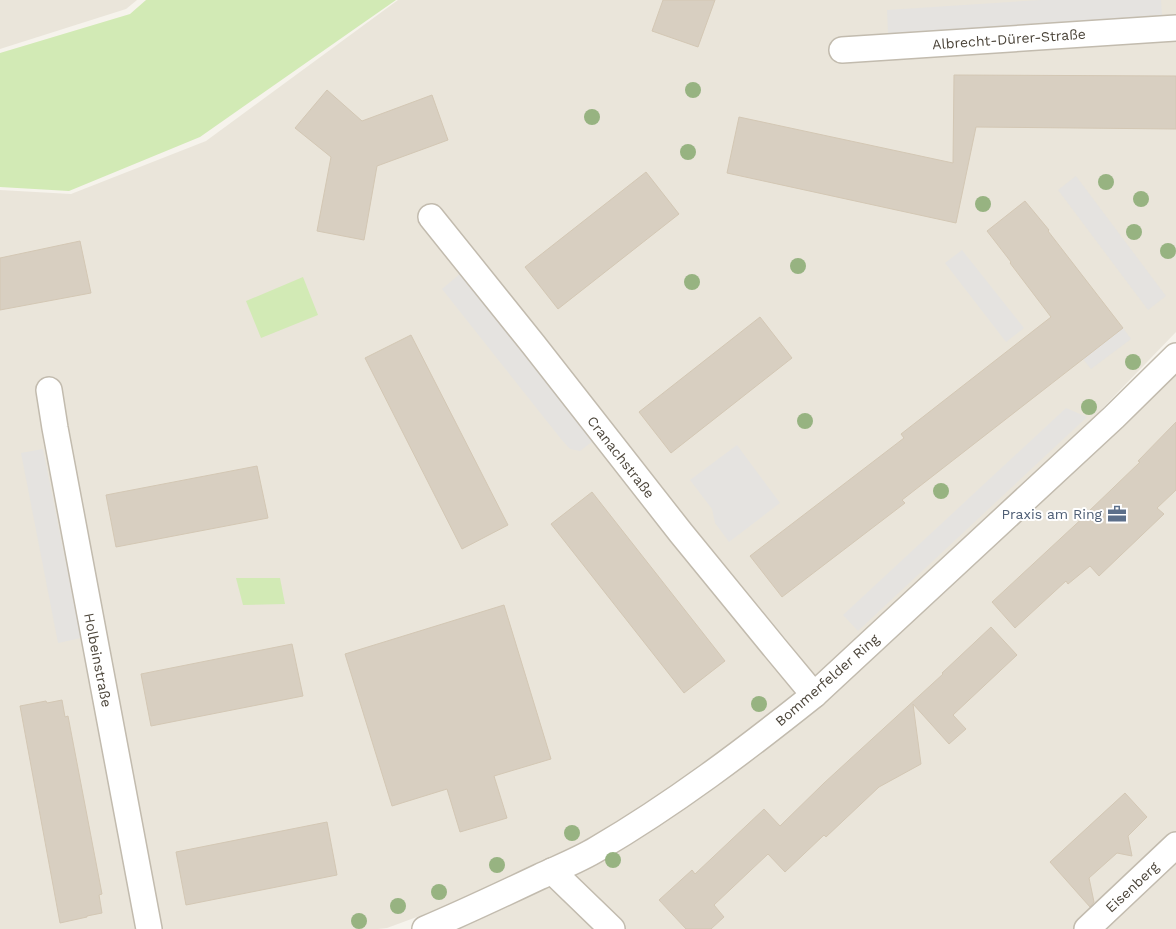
<svg xmlns="http://www.w3.org/2000/svg" width="1176" height="929" viewBox="0 0 1176 929" font-family="'Work Sans',sans-serif">
<style>
.residential{fill:#eae5da}
.green{fill:#d2eab5}
.parking{fill:#e5e3e0}
.building{fill:#d8cfc1;stroke:#d3c7b4}
.lines{fill:none;stroke-linecap:round;stroke-linejoin:round}
.street-casing{stroke:#c2bbae;stroke-width:28}
.street{stroke:#fff;stroke-width:25}
.tree{fill:#97b381}
.labels{text-anchor:middle;dominant-baseline:central;stroke-width:4;stroke-linejoin:round;paint-order:stroke}
.street-label{font-size:14px;fill:#4b4439;stroke:#fff}
.service-label{font-size:14px;fill:#4e5e75;stroke:#fff;text-anchor:end}
</style>
<rect width="100%" height="100%" fill="#f6f3ec"/>
<g class="residential">
<polygon points="0,0 137,0 126,9 0,49"/>
<polygon points="398,0 1176,0 1176,332 1094,417 801,691 579,857 387,928 378,929 0,929 0,190 71,194 206,141"/>
<polygon points="1176,367 1176,929 445,929 716,782"/>
</g>
<g class="green">
<polygon points="146,0 396,0 200,137 69,191 0,187 0,53 130,14"/>
<polygon points="303,277 318,315 261,338 246,301"/>
<polygon points="236,578 280,578 285,604 243,605"/>
</g>
<g class="parking">
<polygon points="1041,0 1161,0 1162,15 888,34 887,10"/>
<polygon points="1076,176 1166,296 1148,310 1058,190"/>
<polygon points="962,250 1024,328 1006,342 945,263"/>
<polygon points="461,273 593,441 580,451 570,449 561,439 442,289"/>
<polygon points="1123,328 1131,339 1091,369 1083,359"/>
<polygon points="1066,408 1087,417 858,631 843,615"/>
<polygon points="737,445 780,503 729,542 715,523 712,509 690,480"/>
<polygon points="43,449 81,638 58,643 21,453"/>
</g>
<g class="building">
<polygon points="663,0 715,0 698,47 652,31"/>
<polygon points="954,75 1176,76 1176,129 976,127 956,223 727,173 739,117 953,163"/>
<polygon points="327,90 362,121 432,95 448,140 377,166 364,240 317,231 331,157 295,128"/>
<polygon points="646,172 679,214 558,309 525,267"/>
<polygon points="1025,201 1049,230 1048,231 1123,328 902,500 905,503 782,597 750,556 904,438 901,434 1051,317 1010,263 1011,262 987,231"/>
<polygon points="80,241 91,293 0,310 0,258"/>
<polygon points="760,317 792,358 671,453 639,412"/>
<polygon points="411,335 508,525 462,549 365,358"/>
<polygon points="1176,422 1176,490 1157,508 1164,514 1099,576 1090,566 1068,584 1066,581 1015,628 992,602 1088,513 1087,513 1140,462 1138,461"/>
<polygon points="257,466 268,518 116,547 106,495"/>
<polygon points="592,492 725,661 684,693 551,524"/>
<polygon points="504,605 551,759 494,776 507,818 460,832 447,789 392,806 345,654"/>
<polygon points="991,627 1017,655 953,715 966,729 949,744 913,704 921,764 879,787 826,837 824,835 785,872 768,854 714,905 724,917 711,929 686,929 659,900 692,870 695,874 764,809 780,826 824,783 943,674 942,673"/>
<polygon points="292,644 303,696 151,726 141,674"/>
<polygon points="62,700 65,717 68,716 102,894 99,895 102,913 87,916 87,917 60,923 20,706 46,701 47,703"/>
<polygon points="1125,793 1147,817 1128,836 1132,856 1117,853 1089,878 1094,902 1090,907 1050,862"/>
<polygon points="327,822 337,875 186,905 176,852"/>
</g>
<g class="lines">
<g class="street-casing">
<g id="street">
<polyline points="842,50 1176,28"/>
<polyline points="431,217 533,344 681,533 775,648 814,695"/>
<polyline points="49,390 55,428 149,929"/>
<polyline points="552,871 612,929"/>
<path d="M425,929C463,913 501,895 539,877C558,868 579,860 597,849C674,804 745,750 814,695L1114,417L1176,356"/>
<polyline points="1087,929 1176,845"/>
</g>
</g>
<use href="#street" class="street"/>
</g>
<g class="tree">
<circle cx="693" cy="90" r="8"/>
<circle cx="592" cy="117" r="8"/>
<circle cx="688" cy="152" r="8"/>
<circle cx="1106" cy="182" r="8"/>
<circle cx="1141" cy="199" r="8"/>
<circle cx="983" cy="204" r="8"/>
<circle cx="1134" cy="232" r="8"/>
<circle cx="1168" cy="251" r="8"/>
<circle cx="798" cy="266" r="8"/>
<circle cx="692" cy="282" r="8"/>
<circle cx="1133" cy="362" r="8"/>
<circle cx="1089" cy="407" r="8"/>
<circle cx="805" cy="421" r="8"/>
<circle cx="941" cy="491" r="8"/>
<circle cx="759" cy="704" r="8"/>
<circle cx="572" cy="833" r="8"/>
<circle cx="613" cy="860" r="8"/>
<circle cx="497" cy="865" r="8"/>
<circle cx="439" cy="892" r="8"/>
<circle cx="398" cy="906" r="8"/>
<circle cx="359" cy="921" r="8"/>
</g>
<defs>
<g id="office-bare" transform="scale(1.5)"><path d="M-6-3h4V-5.5h4V-3h4V5H-6ZM-1-4.5V-3h2v-1.5ZM-6 0V1H6V0Z" fill="#5c6f8a" stroke="#fff" stroke-width="2.5" paint-order="stroke"/></g>
</defs>
<g fill-rule="evenodd">
<use href="#office-bare" x="1117" y="514"/>
</g>
<g class="labels">
<g class="street-label">
<text transform="translate(1009 39) rotate(-4)">Albrecht-Dürer-Straße</text>
<text transform="translate(621 457) rotate(52)">Cranachstraße</text>
<text transform="translate(98 660) rotate(79)">Holbeinstraße</text>
<text transform="translate(827 680) rotate(-41)">Bommerfelder Ring</text>
<text transform="translate(1132 887) rotate(-43)">Eisenberg</text>
</g>
<g class="service-label">
<text x="1102" y="514">Praxis am Ring</text>
</g>
</g>
</svg>
